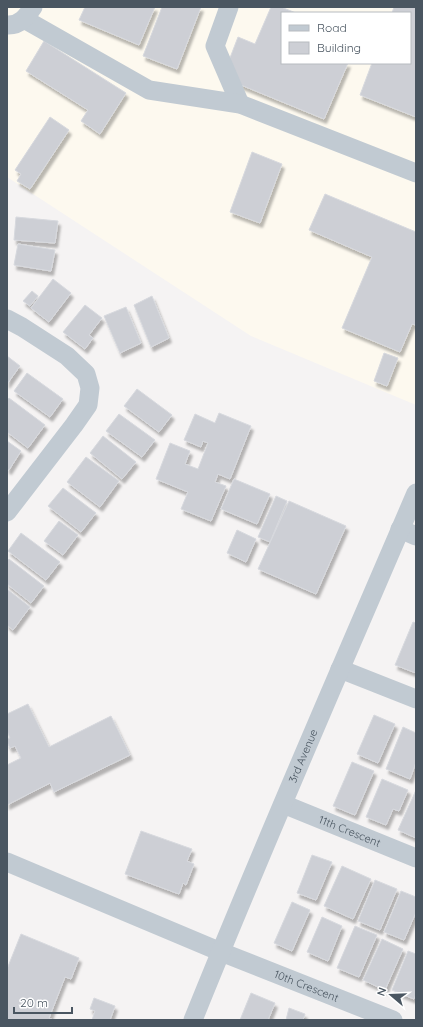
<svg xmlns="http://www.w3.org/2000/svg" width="423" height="1027" viewBox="0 0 423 1027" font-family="Quicksand,sans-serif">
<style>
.commercial{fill:#fdf9ef;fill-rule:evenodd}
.building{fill:#cdcfd5;stroke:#d7d9de;filter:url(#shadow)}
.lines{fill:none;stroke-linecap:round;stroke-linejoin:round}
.minor{stroke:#c1cad2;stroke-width:19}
.labels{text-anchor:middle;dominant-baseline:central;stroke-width:4;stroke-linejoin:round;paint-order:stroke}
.street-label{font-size:11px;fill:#4a5661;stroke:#fff}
</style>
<defs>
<filter id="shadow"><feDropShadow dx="2.5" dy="4.5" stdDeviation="1" flood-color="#0004"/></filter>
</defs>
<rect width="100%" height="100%" fill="#f5f3f3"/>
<path class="commercial" d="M7,7H416V405L251,336L7,177ZM282,13H410V63H282Z"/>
<g class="building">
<polygon points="85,7 155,7 139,45 79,20"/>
<polygon points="162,7 201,7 177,69 143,56"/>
<polygon points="271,7 281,7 296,13 282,13 282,63 348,63 324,119 241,85 228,63 238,37 255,44"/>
<polygon points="394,7 416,7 416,117 360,95 372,63 410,63 410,13 392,13"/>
<polygon points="44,41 126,93 100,134 81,121 88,110 26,71"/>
<polygon points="50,117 69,130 30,189 17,181 21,174 15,170"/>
<polygon points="252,152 282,164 260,223 230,212"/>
<polygon points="325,194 416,232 416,325 412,324 400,352 342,328 372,257 309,230"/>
<polygon points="16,217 58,221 55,243 14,240"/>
<polygon points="18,244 55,250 51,271 14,265"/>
<polygon points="53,279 71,293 49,322 31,308"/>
<polygon points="32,291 38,296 30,306 23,301"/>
<polygon points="152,296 169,338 151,347 134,305"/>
<polygon points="85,305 102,318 89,335 93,338 85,349 63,332"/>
<polygon points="126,307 141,343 120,353 104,316"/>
<polygon points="384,353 398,358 387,386 374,381"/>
<polygon points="7,356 20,366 7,384"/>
<polygon points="27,373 63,399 50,417 14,391"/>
<polygon points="137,389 172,415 159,432 124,406"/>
<polygon points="9,398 45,425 28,448 7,432 7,400"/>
<polygon points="219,413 251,426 230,479 218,474 215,482 226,486 211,521 181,509 188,492 156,479 170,443 190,451 185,464 198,469 208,443 203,441 201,447 184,440 195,414 215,423"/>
<polygon points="119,414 155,440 142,457 106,431"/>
<polygon points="103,436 136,462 122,479 90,453"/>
<polygon points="7,441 21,451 9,470 7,469"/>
<polygon points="86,457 119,481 100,507 67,482"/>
<polygon points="234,479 270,494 257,524 221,509"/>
<polygon points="63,488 96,513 81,532 48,506"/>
<polygon points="276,496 287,501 270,542 258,537"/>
<polygon points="289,501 346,526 316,594 258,569"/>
<polygon points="59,521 78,535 63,555 44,541"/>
<polygon points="237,530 256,539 246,562 227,553"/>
<polygon points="21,533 60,562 46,580 8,551"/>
<polygon points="9,559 44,586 31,603 7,584 7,561"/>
<polygon points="7,589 30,607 13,630 7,625"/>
<polygon points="413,622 416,623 416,673 395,665"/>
<polygon points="28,704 49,747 111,716 130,755 54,792 50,783 7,805 7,765 21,758 15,746 10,748 7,742 7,739 10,738 7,731 7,714"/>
<polygon points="374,715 395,724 378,763 357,754"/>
<polygon points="403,727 416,733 416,762 410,779 386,769"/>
<polygon points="352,762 374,771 355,815 333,806"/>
<polygon points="382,779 408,790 399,811 393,809 386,825 366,817"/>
<polygon points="416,790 416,838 398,830"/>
<polygon points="141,831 192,849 187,861 194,864 186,885 183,883 179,894 125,874"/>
<polygon points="312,855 332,862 316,900 297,893"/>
<polygon points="342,866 371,879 353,919 324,906"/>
<polygon points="375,880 397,889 380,930 358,921"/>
<polygon points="401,891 416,897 416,912 404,940 384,932"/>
<polygon points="292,902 310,910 292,951 274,943"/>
<polygon points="322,917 342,926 328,961 307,952"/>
<polygon points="355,926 377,935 359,977 337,968"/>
<polygon points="21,934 79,958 71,979 65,977 49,1018 53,1020 7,1020 7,969"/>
<polygon points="382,939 403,949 385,990 363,980"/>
<polygon points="408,951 416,954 416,994 414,999 392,990"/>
<polygon points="251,993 275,1003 268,1020 240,1020"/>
<polygon points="94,998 115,1006 110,1020 92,1020 95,1011 90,1009"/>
<polygon points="289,1008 305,1014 303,1020 286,1020"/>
</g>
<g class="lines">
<g class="minor">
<polyline points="229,7 215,46 240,104"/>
<polyline points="24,19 149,90 240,104 416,173"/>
<path d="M7,25C20,26 27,16 33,7"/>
<polyline points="7,319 22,327 67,356 86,374 90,388 88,405 74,425 7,512"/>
<polyline points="400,529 416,536"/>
<polyline points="340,669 416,699"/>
<path id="s1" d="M283,804L416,858"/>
<path id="s2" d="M7,862L221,952L393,1020"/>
<path id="s3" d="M193,1020C264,843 341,668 416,493"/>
</g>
</g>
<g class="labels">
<g class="street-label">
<text stroke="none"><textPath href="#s3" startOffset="286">3rd Avenue</textPath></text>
<text stroke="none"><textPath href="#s1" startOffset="72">11th Crescent</textPath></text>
<text stroke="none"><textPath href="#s2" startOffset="324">10th Crescent</textPath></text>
</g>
</g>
<rect width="423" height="1027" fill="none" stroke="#4a5661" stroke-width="16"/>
<rect x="281" y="12" width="130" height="52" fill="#ffffff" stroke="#b7bbc0"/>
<rect x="289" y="25" width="20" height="6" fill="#c1cad2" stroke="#b7bbc0"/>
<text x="317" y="32" font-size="12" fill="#4a5661">Road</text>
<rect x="289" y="42" width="20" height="12" fill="#cdcfd5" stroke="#b7bbc0"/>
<text x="317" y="52" font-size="12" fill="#4a5661">Building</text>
<g transform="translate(391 995) rotate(289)" stroke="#ffffff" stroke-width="3" paint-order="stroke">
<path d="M0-3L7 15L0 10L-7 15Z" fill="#4a5661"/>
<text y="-6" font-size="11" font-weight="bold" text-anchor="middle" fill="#4a5661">N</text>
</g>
<path d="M14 1007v6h58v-6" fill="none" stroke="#4a5661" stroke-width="2"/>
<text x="20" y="1007" font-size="12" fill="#4a5661" stroke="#ffffff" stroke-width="3" paint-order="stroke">20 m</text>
</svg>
